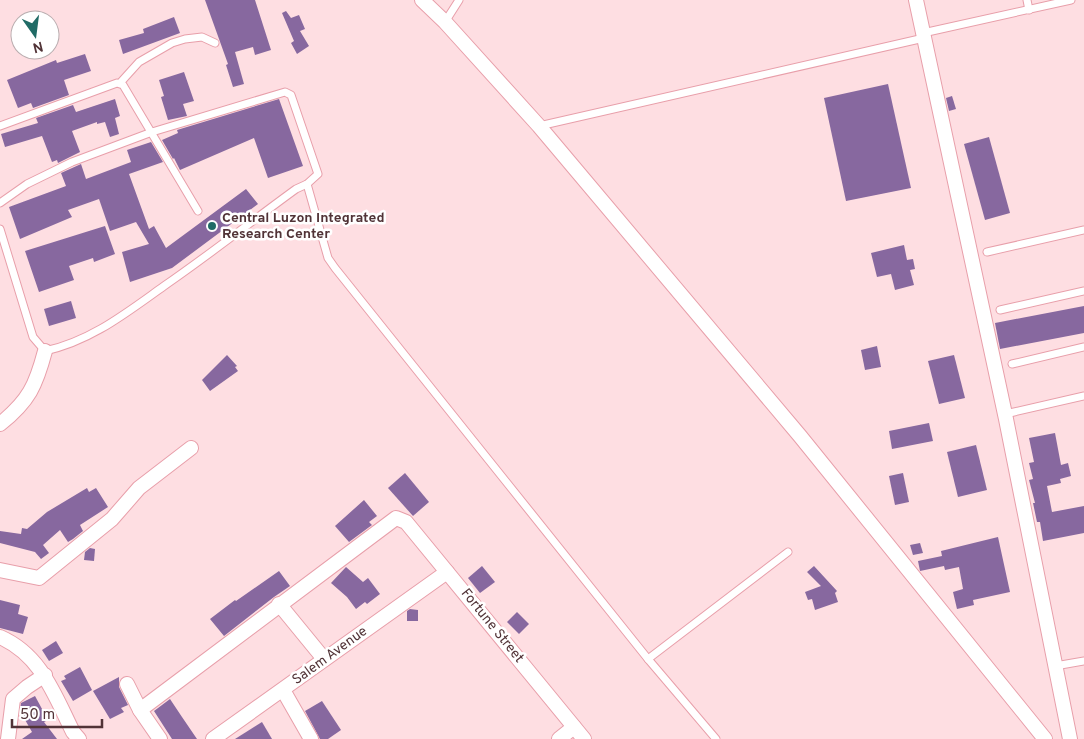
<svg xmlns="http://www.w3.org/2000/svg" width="1084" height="739" viewBox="0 0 1084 739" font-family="Overpass,sans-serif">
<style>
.building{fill:#87689f}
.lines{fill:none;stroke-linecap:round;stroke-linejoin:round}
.lane-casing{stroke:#e89faa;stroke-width:9}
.street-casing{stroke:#e89faa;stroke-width:16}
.lane{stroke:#fff;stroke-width:7}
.street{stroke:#fff;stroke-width:14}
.poi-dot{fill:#206b66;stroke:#fff;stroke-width:2}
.labels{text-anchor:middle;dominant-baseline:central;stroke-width:5;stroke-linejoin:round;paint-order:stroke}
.poi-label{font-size:14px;font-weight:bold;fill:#513337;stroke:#fff;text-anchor:start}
.street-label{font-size:14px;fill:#513337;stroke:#fff}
</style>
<rect width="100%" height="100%" fill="#fedee2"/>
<g class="building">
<polygon points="205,0 255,0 271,50 255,55 253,47 235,52 244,84 233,87 226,65 228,64"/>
<polygon points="286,11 291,18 299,15 305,29 300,31 309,46 297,54 291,43 294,41 282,13"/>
<polygon points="174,17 180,33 123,54 119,40 144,33 143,29"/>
<polygon points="85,54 91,71 64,80 69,95 33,108 31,103 18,108 7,80 56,60 57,63"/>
<polygon points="184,72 194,101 183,104 187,116 168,120 161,97 164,96 159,80"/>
<polygon points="888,84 911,188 846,201 824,98"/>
<polygon points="952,96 956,109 949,111 946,98"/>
<polygon points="115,99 120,116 115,118 119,134 110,137 105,122 97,124 97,122 72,131 80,152 58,163 57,160 52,162 42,136 5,147 1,134 38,123 36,118 73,105 76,112"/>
<polygon points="279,99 303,166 268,178 254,138 180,170 174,158 173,159 162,140 178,133 177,130"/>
<polygon points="989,137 1010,213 985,220 964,144"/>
<polygon points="151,142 163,162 129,174 149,229 154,226 166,248 246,189 258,204 172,268 130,282 122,252 149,244 136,222 110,231 99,199 68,210 72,217 20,239 9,207 66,186 61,173 81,164 86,179 131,162 127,150"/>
<polygon points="105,226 115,254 94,262 93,258 69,266 74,280 39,292 25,251"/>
<polygon points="904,245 907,260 913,259 915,269 910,270 914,285 895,290 891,274 877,277 871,253"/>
<polygon points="71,301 76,318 49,326 44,309"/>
<polygon points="1084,306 1084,333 1000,349 995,323"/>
<polygon points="877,346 881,367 865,370 861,350"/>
<polygon points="227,355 237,366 235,367 238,371 210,391 202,380"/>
<polygon points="954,355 965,398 939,404 928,361"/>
<polygon points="929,423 933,441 892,449 889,431"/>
<polygon points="1055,433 1061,465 1068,463 1071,476 1060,479 1061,483 1047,486 1052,512 1084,506 1084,533 1043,541 1040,522 1037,522 1033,503 1035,503 1029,480 1033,479 1029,463 1034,462 1029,438"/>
<polygon points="976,445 987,490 958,497 947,452"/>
<polygon points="405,473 429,502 413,516 388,488"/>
<polygon points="903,473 909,502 895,505 889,476"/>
<polygon points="87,488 89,492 96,488 108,507 80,525 83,531 73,539 68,542 60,530 43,545 49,553 41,559 35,552 0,543 0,531 21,534 22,528 27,529 47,512"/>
<polygon points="364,500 377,516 369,522 372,525 349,542 335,526"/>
<polygon points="998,537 1010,592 973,600 974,605 957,609 953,592 963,589 959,567 945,570 944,566 920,571 918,561 942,556 941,551"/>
<polygon points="920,543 923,553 913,555 910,545"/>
<polygon points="90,548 95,549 94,561 84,560 85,552"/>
<polygon points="482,566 495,582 480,593 468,578"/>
<polygon points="814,566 837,591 835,593 838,602 815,610 812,599 808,600 805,592 821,586 807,572"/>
<polygon points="346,567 363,582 368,578 380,594 367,604 365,602 356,609 347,597 331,583"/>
<polygon points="279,571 290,586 274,597 224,636 210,619 235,600 236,601"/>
<polygon points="0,600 20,605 18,614 28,617 23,634 0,628"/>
<polygon points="410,609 418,610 418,621 407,621 407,611"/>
<polygon points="517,612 529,624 519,634 507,622"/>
<polygon points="56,641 63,653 49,661 42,650"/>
<polygon points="80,667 92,690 73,701 61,681 66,679 64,676"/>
<polygon points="119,677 119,687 128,705 121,708 124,712 110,719 93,691"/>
<polygon points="35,696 48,720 44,722 57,739 22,739 32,732 20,711 21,703"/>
<polygon points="170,699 182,717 197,739 172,739 154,711"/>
<polygon points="322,701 341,730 328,739 320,739 305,711"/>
<polygon points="262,722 272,739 235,739"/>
</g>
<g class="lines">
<g class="lane-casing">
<g id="lane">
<polyline points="1027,0 1029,10"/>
<polyline points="445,22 459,0"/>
<polyline points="923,33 1071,0"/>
<polyline points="120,83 139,62 172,43 185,39 202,37 215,43"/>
<polyline points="0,126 117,83 123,85 198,211"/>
<polyline points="539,126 924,38"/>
<polyline points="307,184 328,258 335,268 648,659 716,739"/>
<path d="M0,203L27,184L72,162L152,132L285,92L291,95L318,174L307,184L296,189C252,221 209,255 164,286C126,313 91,341 45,351L33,337L0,229"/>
<polyline points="987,252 1084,230"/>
<polyline points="1000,310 1084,291"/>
<polyline points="1012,364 1084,347"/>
<polyline points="1005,414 1084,396"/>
<polyline points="648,659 788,552"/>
<polyline points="1055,666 1084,661"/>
</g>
</g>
<g class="street-casing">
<g id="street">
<polyline points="422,0 445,22 539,126 800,436 1045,739"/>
<polyline points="916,0 1006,419 1070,739"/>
<path d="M0,424C29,401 36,385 45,351"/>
<polyline points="0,570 39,578 112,519 139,488 191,448"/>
<polyline points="279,604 324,659"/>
<path d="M0,637C41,655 54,694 73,732L79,739"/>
<polyline points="127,684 140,710 396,518 406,522 584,739"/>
<polyline points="283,690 311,739"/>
<polyline points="140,710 160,739"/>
<polyline points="8,739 13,699 27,687 45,675"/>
<polyline points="213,739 447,572"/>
<polyline points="559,739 574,727"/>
</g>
</g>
<use href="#lane" class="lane"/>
<use href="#street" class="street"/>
</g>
<circle class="poi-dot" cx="212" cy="226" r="5"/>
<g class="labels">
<g class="poi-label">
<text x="222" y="218">Central Luzon Integrated<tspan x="222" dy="16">Research Center</tspan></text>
</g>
<g class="street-label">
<text transform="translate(492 626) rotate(51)">Fortune Street</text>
<text transform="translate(330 656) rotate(-36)">Salem Avenue</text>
</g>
</g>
<g transform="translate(35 35) rotate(166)"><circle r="24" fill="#ffffff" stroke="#b9adaf"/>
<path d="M0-4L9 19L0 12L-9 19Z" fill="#206b66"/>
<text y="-8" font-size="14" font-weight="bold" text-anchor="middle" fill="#513337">N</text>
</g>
<path d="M12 719v8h90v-8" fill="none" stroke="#513337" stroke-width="2.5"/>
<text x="20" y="719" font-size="15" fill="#513337" stroke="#ffffff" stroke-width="4" paint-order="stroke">50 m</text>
</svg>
